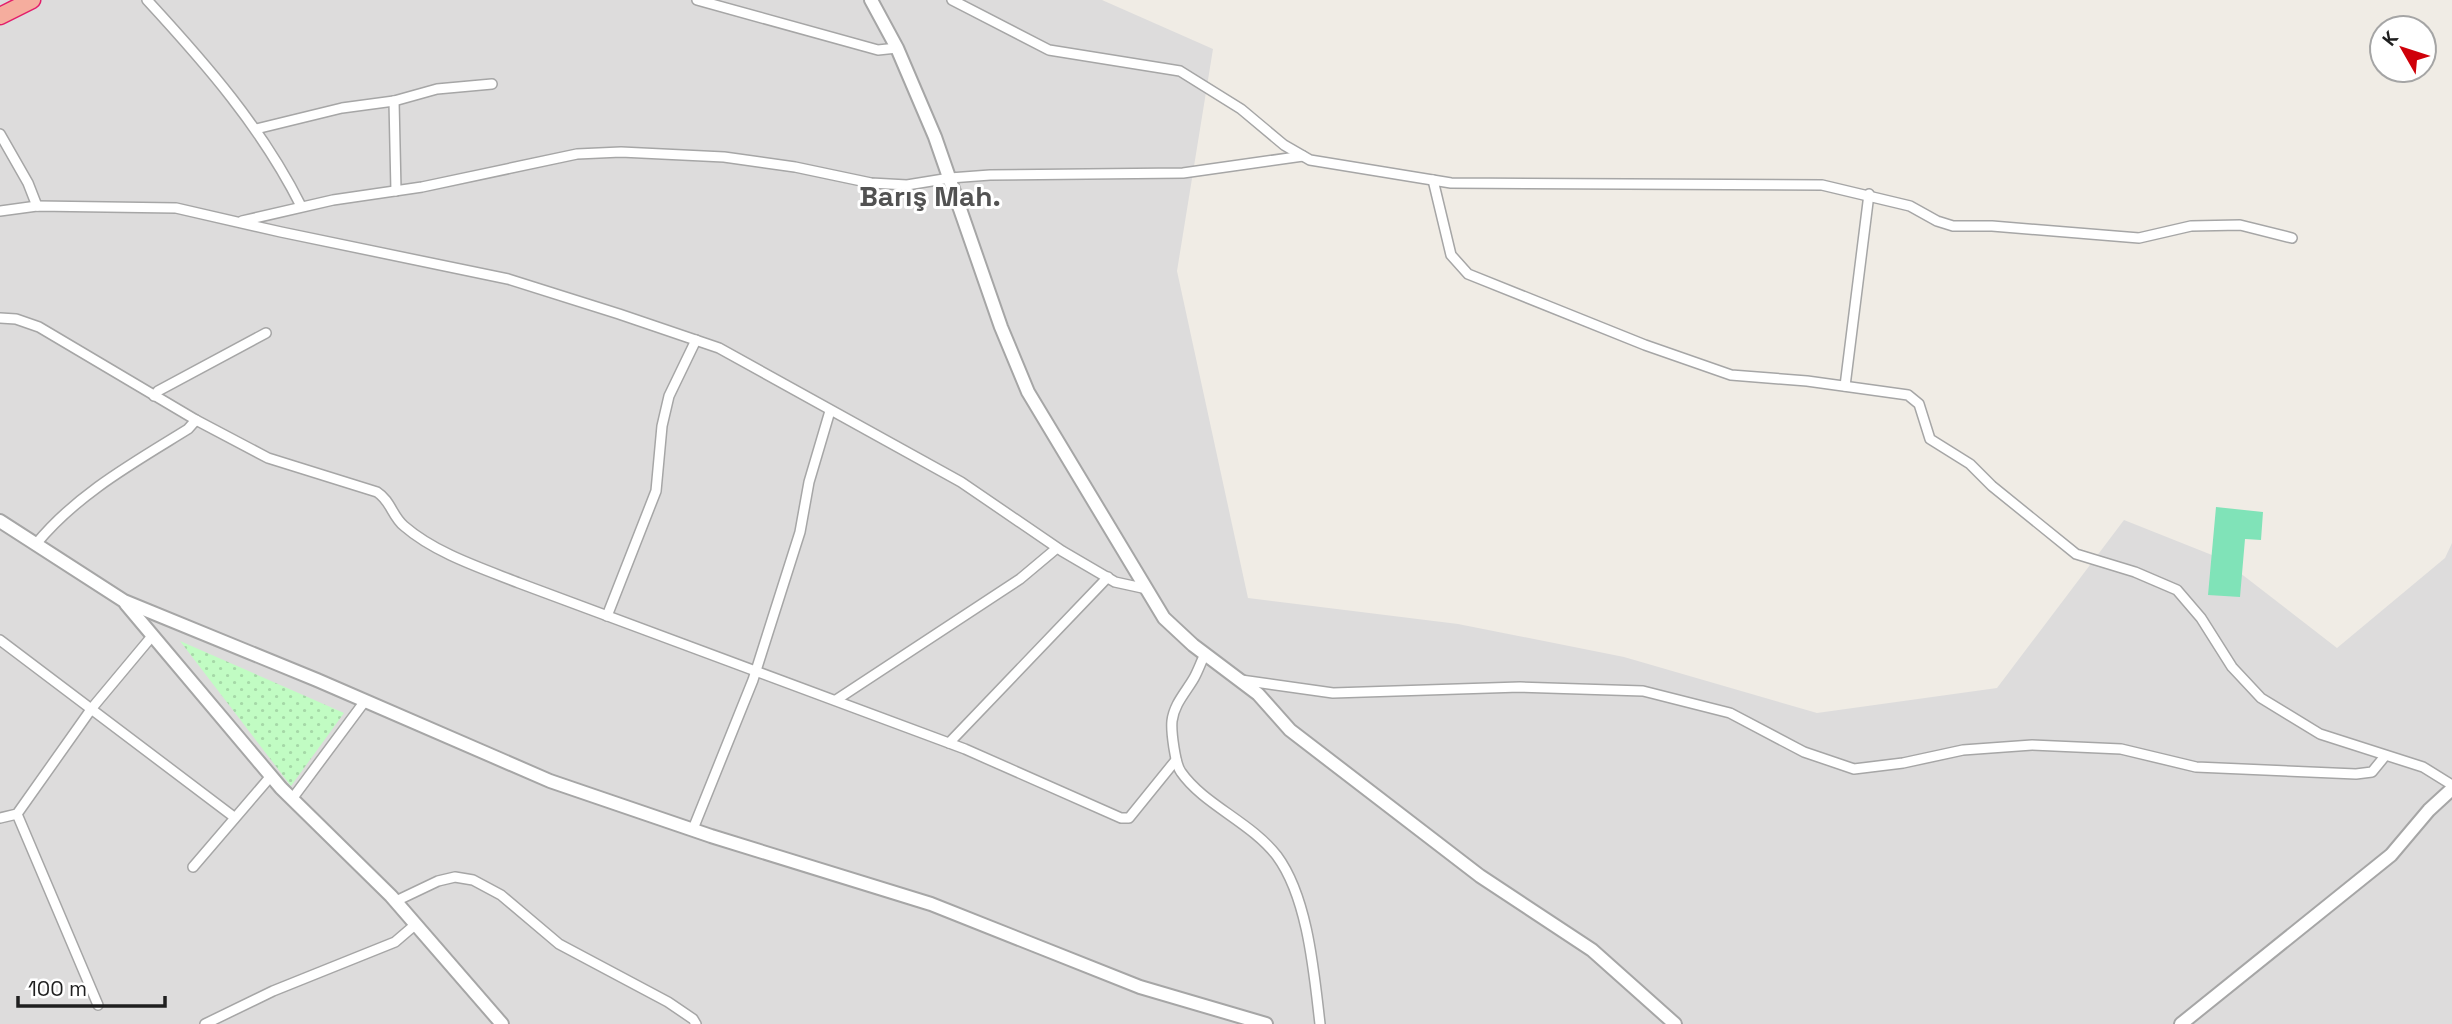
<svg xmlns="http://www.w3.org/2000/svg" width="2452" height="1024" viewBox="0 0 2452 1024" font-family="'Space Grotesk',sans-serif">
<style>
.residential{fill:#dddcdc}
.park{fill:url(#park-dots)}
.pitch{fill:#80e3b8}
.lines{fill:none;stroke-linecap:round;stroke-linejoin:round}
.minor-casing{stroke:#a6a6a6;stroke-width:12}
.tertiary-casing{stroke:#a6a6a6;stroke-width:16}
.trunk-casing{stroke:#e31d6a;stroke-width:19}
.minor{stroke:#fff;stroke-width:9}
.tertiary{stroke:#fff;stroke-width:12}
.trunk{stroke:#f5ad9e;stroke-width:16}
.labels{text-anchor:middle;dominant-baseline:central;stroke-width:6;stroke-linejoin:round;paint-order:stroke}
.district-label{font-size:28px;font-weight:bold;fill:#525252;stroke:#fff}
</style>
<defs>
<pattern id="park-dots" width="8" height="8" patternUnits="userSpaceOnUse" patternTransform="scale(1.75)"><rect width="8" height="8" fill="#c1fcc3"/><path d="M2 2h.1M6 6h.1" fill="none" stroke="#a5d8a7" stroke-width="1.8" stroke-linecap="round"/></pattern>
</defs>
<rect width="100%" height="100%" fill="#f0ece5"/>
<polygon class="residential" points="0,0 1102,0 1213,49 1177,271 1248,598 1458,624 1624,657 1817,713 1997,688 2124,520 2222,559 2337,648 2445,558 2452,543 2452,1024 0,1024"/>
<polygon class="park" points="180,641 344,713 291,786"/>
<polygon class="pitch" points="2216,507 2263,512 2261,540 2245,539 2240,597 2208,595"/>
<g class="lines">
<g class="minor-casing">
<g id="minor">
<path d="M147,0C206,64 262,128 301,206"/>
<polyline points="697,0 878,50 897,48"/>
<polyline points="952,0 1049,50 1180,71 1241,109 1284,145 1310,160 1451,183 1822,185 1910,206 1937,221 1953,226 1992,226 2139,238 2191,226 2240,225 2292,238"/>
<polyline points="394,101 396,191"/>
<polyline points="256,129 342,108 394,101 437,89 492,84"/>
<polyline points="0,134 28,183 37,206"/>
<polyline points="1433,180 1451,255 1468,274 1645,345 1731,375 1807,381 1908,395 1919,404 1930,439 1970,464 1992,486 2076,554 2135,572 2177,590 2201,618 2232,667 2261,698 2320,734 2423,767 2452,785"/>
<polyline points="0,211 37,206 176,208 281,232 508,279 619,314 719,348 961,482 1062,551 1115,582 1147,589"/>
<polyline points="242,221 333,200 422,187 577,154 621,152 724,157 795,167 871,183 907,185 950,178 990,175 1183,173 1303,156"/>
<path d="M0,318L16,319L39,327L196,420L268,458L377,492C391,501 392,516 404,526C435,553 481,568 519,583L965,749L1121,818H1129L1176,760"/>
<polyline points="1845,386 1869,194"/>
<polyline points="154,396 158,391 266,333"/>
<path d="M36,544C77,494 133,463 188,429L196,420"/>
<polyline points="607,616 656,491 662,426 669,396 696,340"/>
<polyline points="0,640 234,817"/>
<path d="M1205,654C1201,662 1198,671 1194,678C1186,692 1174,704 1172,721C1171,731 1175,764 1181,772C1204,805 1251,822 1277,856C1308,898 1314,973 1320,1024"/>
<polyline points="1241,680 1333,693 1520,687 1643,691 1730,713 1804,752 1854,769 1903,763 1963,750 2032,745 2121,749 2196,767 2356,774 2372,772 2385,756"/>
<polyline points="836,700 1020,579 1057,548"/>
<polyline points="949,743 1108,577"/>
<polyline points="292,799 365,701"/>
<polyline points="17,814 98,1005"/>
<polyline points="0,818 17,814 92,708 153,635"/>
<polyline points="693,829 753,680 800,532 809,482 830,411"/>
<polyline points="193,867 271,776"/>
<polyline points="396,901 438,881 455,877 473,880 501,895 559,944 668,1002 693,1019 696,1024"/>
<polyline points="205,1024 273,991 395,942 416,924"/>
</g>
</g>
<g class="tertiary-casing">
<g id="tertiary">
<polyline points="871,0 897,48 935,137 1001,327 1028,392 1164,618 1193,645 1258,694 1290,730 1480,876 1592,950 1675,1024"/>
<polyline points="0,521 124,601 317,680 550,781 711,836 931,904 1140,987 1266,1024"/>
<polyline points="126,604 281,788 391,896 502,1024"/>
<polyline points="2181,1024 2391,855 2429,810 2452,789"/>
</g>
</g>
<g class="trunk-casing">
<polyline id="trunk" points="0,16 32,0"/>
</g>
<use href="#minor" class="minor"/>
<use href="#tertiary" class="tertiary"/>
<use href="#trunk" class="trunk"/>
</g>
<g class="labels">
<g class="district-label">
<text x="930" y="196">Barış Mah.</text>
</g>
</g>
<g transform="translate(2403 49) rotate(309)"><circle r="33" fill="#ffffff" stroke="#a5a5a5" stroke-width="2"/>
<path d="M0-5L12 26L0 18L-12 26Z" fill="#cf0009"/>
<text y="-10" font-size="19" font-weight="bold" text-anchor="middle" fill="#1f1f1f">K</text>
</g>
<path d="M18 996v10h147v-10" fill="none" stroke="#1f1f1f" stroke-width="3.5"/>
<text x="28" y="996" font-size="21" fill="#1f1f1f" stroke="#ffffff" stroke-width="5" paint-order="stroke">100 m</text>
</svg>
